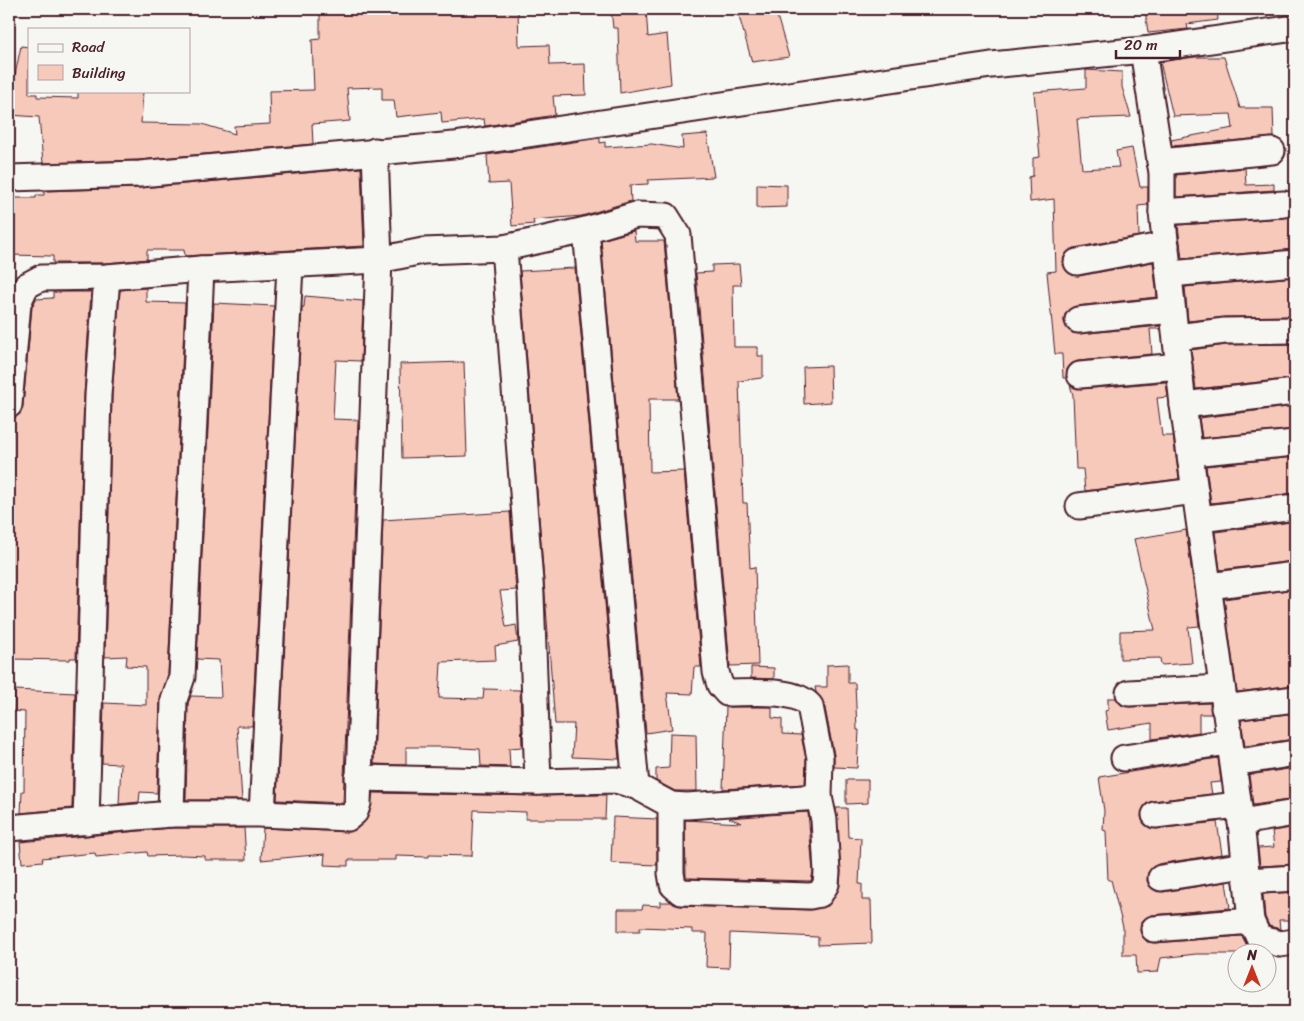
<svg xmlns="http://www.w3.org/2000/svg" width="1304" height="1021" viewBox="0 0 1304 1021" font-family="Sriracha,sans-serif">
<style>
.building{fill:#f7c9bb;stroke:#4a1f2b}
.lines{fill:none;stroke-linecap:round;stroke-linejoin:round}
.minor-casing{stroke:#4a1f2b;stroke-width:29}
.minor{stroke:#f6f6f2;stroke-width:25}
</style>
<rect width="100%" height="100%" fill="#f6f6f2"/>
<filter id="ink" filterUnits="userSpaceOnUse"><feTurbulence type="fractalNoise" baseFrequency=".02" numOctaves="2"/><feDisplacementMap in="SourceGraphic" scale="10" xChannelSelector="R" yChannelSelector="G"/><feConvolveMatrix kernelMatrix="1 2 1 2 8 2 1 2 1" color-interpolation-filters="sRGB"/></filter>
<g filter="url(#ink)">
<g class="building">
<polygon points="320,9 518,9 519,46 549,45 550,65 585,64 586,95 553,96 555,115 485,126 484,119 442,123 441,112 396,117 394,100 382,100 382,87 347,88 350,121 312,124 313,144 139,160 43,163 39,117 9,115 9,93 11,94 21,46 29,47 29,94 37,94 37,97 78,98 78,91 143,91 141,123 202,124 235,134 234,126 270,124 269,91 314,90 312,40 320,39"/>
<polygon points="611,9 646,9 648,37 667,34 671,84 620,93 618,28 613,28"/>
<polygon points="737,9 775,9 789,57 752,62"/>
<polygon points="1145,9 1217,9 1218,20 1187,24 1188,29 1148,33"/>
<polygon points="1195,57 1224,57 1240,108 1273,108 1274,137 1172,146 1171,140 1233,128 1231,114 1173,116 1160,62"/>
<polygon points="1086,70 1122,72 1122,87 1131,117 1077,119 1082,169 1119,167 1116,151 1132,148 1140,187 1148,187 1148,205 1138,206 1139,236 1074,248 1064,257 1063,265 1072,275 1079,276 1153,262 1157,297 1076,306 1065,314 1064,322 1072,333 1079,334 1160,326 1160,329 1150,329 1152,354 1078,361 1071,364 1067,369 1066,378 1063,378 1062,354 1055,354 1047,272 1056,271 1054,199 1030,202 1029,177 1033,176 1033,158 1040,157 1034,92 1086,88"/>
<polygon points="707,134 714,177 648,180 648,184 630,185 631,201 582,216 533,220 534,224 512,226 509,183 489,184 487,155 600,138 600,143 605,142 605,147 652,144 683,149 682,136"/>
<polygon points="361,168 364,246 185,256 184,250 147,250 147,259 106,263 53,263 53,256 10,255 9,198 36,198 36,195 44,195 44,191 141,188"/>
<polygon points="1245,168 1246,185 1274,184 1274,190 1176,197 1176,175"/>
<polygon points="757,184 787,185 787,207 757,208"/>
<polygon points="1295,212 1295,249 1182,259 1178,225 1285,218"/>
<polygon points="634,231 635,241 664,241 678,399 649,399 650,472 684,471 701,667 694,667 692,694 667,693 672,729 646,733 601,240"/>
<polygon points="739,264 741,285 733,285 734,347 758,347 758,356 763,356 763,376 761,378 739,381 743,503 747,503 750,568 755,567 758,665 730,666 696,273 712,272 712,265"/>
<polygon points="575,268 619,759 572,757 574,724 555,724 520,271"/>
<polygon points="1295,277 1295,316 1225,317 1188,321 1185,287"/>
<polygon points="146,288 146,302 185,303 168,674 160,700 157,793 140,792 139,802 119,804 121,764 102,763 104,703 146,705 146,667 126,666 127,656 105,657 112,396 120,290"/>
<polygon points="53,292 91,292 84,395 76,658 70,658 70,660 9,659 9,480 13,418 20,414 23,406 32,307 36,299 53,298"/>
<polygon points="305,296 363,301 361,361 336,360 333,419 358,420 343,803 277,800 302,307 304,307"/>
<polygon points="214,303 274,306 252,726 237,726 242,800 186,800 188,703 191,696 221,697 219,660 197,659"/>
<polygon points="1295,344 1295,378 1196,389 1191,350 1226,345"/>
<polygon points="464,362 467,456 402,458 400,364"/>
<polygon points="830,366 831,402 804,404 803,367"/>
<polygon points="1166,382 1168,397 1157,398 1162,436 1173,436 1179,479 1085,491 1083,469 1076,469 1073,395 1070,385 1081,389"/>
<polygon points="1295,406 1295,429 1202,438 1199,418"/>
<polygon points="1295,457 1295,493 1211,503 1206,466"/>
<polygon points="510,512 516,590 500,591 506,627 516,625 518,642 495,646 496,660 441,662 439,698 483,699 484,689 520,690 522,747 509,748 510,767 481,766 480,749 445,747 406,747 406,765 374,764 383,520"/>
<polygon points="1291,522 1293,561 1220,570 1215,532"/>
<polygon points="1186,530 1199,626 1188,627 1192,663 1161,665 1160,658 1120,659 1120,631 1155,630 1134,539"/>
<polygon points="1295,589 1293,675 1295,675 1295,685 1237,692 1224,599"/>
<polygon points="848,664 848,683 855,683 857,730 859,730 857,768 834,767 834,755 824,703 816,692 815,687 827,687 827,665"/>
<polygon points="751,667 774,668 774,679 751,678"/>
<polygon points="15,690 75,693 72,808 21,813 22,791 24,791 25,712 14,711"/>
<polygon points="1108,698 1116,698 1122,706 1130,707 1210,703 1211,714 1199,714 1199,732 1152,739 1152,723 1108,730 1105,711 1108,710"/>
<polygon points="726,707 772,707 772,718 782,719 782,734 801,735 806,759 805,784 723,789"/>
<polygon points="1295,713 1295,739 1245,746 1241,720"/>
<polygon points="670,733 696,734 697,791 675,791 656,781 656,769 669,768"/>
<polygon points="1218,758 1221,782 1210,783 1212,794 1153,801 1146,804 1141,816 1144,824 1156,829 1217,822 1222,854 1158,864 1148,872 1147,881 1150,887 1163,892 1226,882 1230,908 1152,915 1141,922 1140,931 1147,942 1155,943 1242,936 1249,949 1260,954 1196,954 1161,958 1158,972 1137,973 1136,955 1123,955 1123,927 1111,880 1108,880 1106,831 1103,830 1104,811 1099,777"/>
<polygon points="1295,768 1295,799 1253,805 1249,775"/>
<polygon points="846,780 868,780 868,803 846,804"/>
<polygon points="373,793 538,796 606,795 605,819 526,819 526,812 474,810 472,856 429,855 429,857 396,856 396,860 348,860 348,866 324,865 325,854 261,860 263,828 348,832 357,829 368,817"/>
<polygon points="836,808 847,808 848,837 861,838 859,884 862,884 862,900 871,900 872,943 818,945 818,937 730,933 729,968 706,967 707,933 692,933 692,929 640,927 640,931 618,931 618,909 642,909 643,905 660,906 660,902 671,902 681,906 810,910 828,906 840,885 841,871"/>
<polygon points="808,812 813,872 811,881 686,878 685,820 742,823 729,818"/>
<polygon points="613,817 657,819 657,865 611,863"/>
<polygon points="172,828 244,828 246,860 205,860 205,856 183,855 148,856 147,852 96,857 95,853 42,858 43,861 22,863 20,842"/>
<polygon points="1291,828 1293,849 1295,849 1295,864 1260,866 1258,848 1274,847 1272,831"/>
<polygon points="1295,892 1295,920 1279,920 1280,929 1269,926 1265,917 1263,894"/>
</g>
<g class="lines">
<g class="minor-casing">
<g id="minor">
<polyline points="1143,50 1162,173 1162,212 1183,405 1241,822 1251,921 1259,938 1280,944 1295,942"/>
<polyline points="1160,162 1272,151"/>
<polyline points="9,178 140,174 454,145 991,65 1143,50 1295,28"/>
<polyline points="1162,212 1284,204"/>
<polyline points="586,230 636,786"/>
<polyline points="504,248 531,595 538,782"/>
<polyline points="1077,262 1166,245"/>
<polyline points="1170,274 1295,263"/>
<polyline points="1078,320 1172,310"/>
<polyline points="1177,337 1225,331 1295,330"/>
<polyline points="1080,375 1179,366"/>
<path d="M9,405L18,303L26,286L41,278L107,277L201,269L379,260L423,251L504,248L586,230L636,215L666,216L678,235L716,672L720,685L727,693C749,693 795,688 810,706L820,758L819,797"/>
<polyline points="1183,405 1295,392"/>
<polyline points="1191,453 1295,443"/>
<polyline points="1079,506 1195,491"/>
<polyline points="1200,519 1295,507"/>
<polyline points="1209,586 1295,575"/>
<polyline points="1129,693 1221,688"/>
<polyline points="1224,708 1295,699"/>
<polyline points="1124,758 1228,742"/>
<polyline points="1233,763 1295,753"/>
<polyline points="358,778 538,782 616,780 636,786 671,805 687,806 819,797 824,820 827,872 826,884 820,894 810,896 681,892 673,885 671,873 671,805"/>
<polyline points="171,814 174,700 182,677 201,269"/>
<polyline points="262,814 290,266"/>
<polyline points="1155,815 1237,805"/>
<polyline points="86,822 98,395 107,277"/>
<polyline points="1241,822 1295,813"/>
<polyline points="9,828 171,814 262,814 348,818 355,812 358,803 379,260 375,151"/>
<polyline points="1161,878 1245,865"/>
<polyline points="1247,881 1295,878"/>
<polyline points="1154,929 1251,921"/>
</g>
</g>
<use href="#minor" class="minor"/>
</g>
</g>
<rect width="1304" height="1021" fill="none" stroke="#f6f6f2" stroke-width="30"/>
<rect x="15" y="15" width="1274" height="991" fill="none" stroke="#4a1f2b" stroke-width="2" filter="url(#ink)"/>
<rect x="28" y="28" width="162" height="65" fill="#f6f6f2" stroke="#b1a0a2"/>
<rect x="38" y="44" width="25" height="8" fill="#f6f6f2" stroke="#b1a0a2"/>
<text x="72" y="52" font-size="15" fill="#4a1f2b">Road</text>
<rect x="38" y="65" width="25" height="15" fill="#f7c9bb" stroke="#b1a0a2"/>
<text x="72" y="78" font-size="15" fill="#4a1f2b">Building</text>
<g transform="translate(1252 968)"><circle r="24" fill="#f6f6f2" stroke="#b1a0a2"/>
<path d="M0-4L9 19L0 12L-9 19Z" fill="#c8321e"/>
<text y="-8" font-size="14" font-weight="bold" text-anchor="middle" fill="#4a1f2b">N</text>
</g>
<path d="M1116 50v8h64v-8" fill="none" stroke="#4a1f2b" stroke-width="2.5"/>
<text x="1124" y="50" font-size="15" fill="#4a1f2b" stroke="#f6f6f2" stroke-width="4" paint-order="stroke">20 m</text>
</svg>
